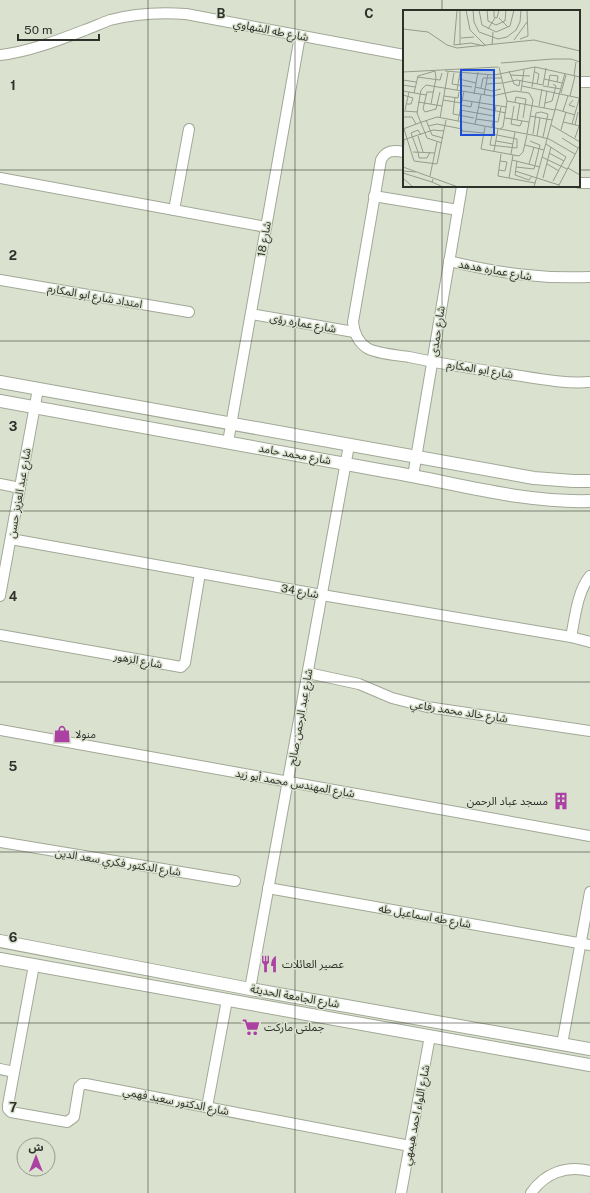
<svg xmlns="http://www.w3.org/2000/svg" width="590" height="1193" viewBox="0 0 590 1193" font-family="'Public Sans','Noto Sans Arabic',sans-serif">
<style>
.lines{fill:none;stroke-linecap:round;stroke-linejoin:round}
.minor-casing{stroke:#a1a896;stroke-width:12}
.tertiary-casing{stroke:#a1a896;stroke-width:14}
.minor{stroke:#fff;stroke-width:10}
.tertiary{stroke:#fff;stroke-width:12}
.grid{fill:none;stroke:#2e312a;stroke-width:1;stroke-opacity:0.55}
.labels{text-anchor:middle;dominant-baseline:central;stroke-width:3;stroke-linejoin:round;paint-order:stroke}
.street-label{font-size:11px;fill:#2e312a;stroke:#dae2cf}
.poi-label{font-size:11px;fill:#2e312a;stroke:#dae2cf;text-anchor:start}
.inset-road{fill:none;stroke:#959b8d;stroke-width:1}
.view{fill:#1d4ed8;fill-opacity:0.15;stroke:#1d4ed8;stroke-width:2}
.inset-edge{fill:none;stroke:#2e312a;stroke-width:2}
.grid-label{font-size:13px;text-anchor:middle;font-weight:bold;fill:#2e312a;stroke:#dae2cf;stroke-width:3;stroke-linejoin:round;paint-order:stroke}
</style>
<rect width="100%" height="100%" fill="#dae2cf"/>
<g class="lines">
<g class="minor-casing">
<g id="minor">
<path d="M0,55C28,52 59,40 85,30C93,27 102,23 110,20C136,13 160,12 186,14L404,55"/>
<polyline points="579,82 590,82"/>
<path d="M404,152C394,150 386,150 381,160L353,322C354,333 358,342 367,348C377,354 397,355 409,357C442,364 475,369 508,374C535,378 563,384 590,382"/>
<polyline points="0,178 266,227"/>
<polyline points="579,183 590,183"/>
<polyline points="374,196 458,210"/>
<polyline points="174,210 189,129"/>
<path d="M449,261C498,273 539,279 590,277"/>
<polyline points="0,280 189,312"/>
<polyline points="251,314 354,332"/>
<polyline points="228,442 300,36"/>
<polyline points="413,476 462,186"/>
<polyline points="0,484 20,488"/>
<polyline points="11,539 322,595 571,637 590,642"/>
<polyline points="0,596 38,389"/>
<polyline points="0,635 181,667 185,663 200,573"/>
<path d="M571,637C575,618 577,592 590,576"/>
<polyline points="308,673 359,684 392,698 427,707 590,731"/>
<polyline points="0,730 590,836"/>
<polyline points="0,842 235,881"/>
<polyline points="268,888 590,945"/>
<polyline points="34,965 8,1105 8,1109 11,1112 67,1122 74,1117 79,1087 82,1084 86,1084 410,1146"/>
<polyline points="250,989 349,445"/>
<polyline points="562,1044 590,892"/>
<polyline points="0,1069 14,1072"/>
<polyline points="207,1107 227,1000"/>
<polyline points="401,1193 430,1036"/>
<path d="M531,1193C545,1173 566,1165 590,1171"/>
</g>
</g>
<g class="tertiary-casing">
<g id="tertiary">
<polyline points="0,382 534,478 573,481 590,481"/>
<path d="M0,401C130,424 260,448 390,472C456,483 522,503 590,501"/>
<polyline points="0,941 250,989 590,1049"/>
<polyline points="0,959 590,1065"/>
</g>
</g>
<use href="#minor" class="minor"/>
<use href="#tertiary" class="tertiary"/>
</g>
<path class="grid" d="M148,0V1193M295,0V1193M442,0V11M0,170H404M579,170H590M442,186V1193M0,341H590M0,511H590M0,682H590M0,852H590M0,1023H590"/>
<defs>
<g id="shop-bare" transform="scale(1.38)"><path d="M-5-2.5h2.3a2.7 3.5 0 0 1 5.4 0H5L5.5 6h-11ZM-1.5-2.5h3a1.5 2.3 0 0 0-3 0Z" fill="#ab41a3" stroke="#dae2cf" stroke-width="2.5" paint-order="stroke"/></g>
<g id="building-bare" transform="scale(1.38)"><path d="M-4-6H4V6H1V3H-1V6H-4ZM-2.5-4.3h1.7v1.8h-1.7ZM.8-4.3h1.7v1.8H.8ZM-2.5-1h1.7V.8h-1.7ZM.8-1h1.7V.8H.8Z" fill="#ab41a3" stroke="#dae2cf" stroke-width="2.5" paint-order="stroke"/></g>
<g id="restaurant-bare" transform="scale(1.38)"><path d="M-5-6h1v4h1v-4h1v4h1v-4h1v5L-1.5 .5V6h-2V.5L-5-1ZM5-6V6H3V1.5H1.5Q1.5-4 5-6Z" fill="#ab41a3" stroke="#dae2cf" stroke-width="2.5" paint-order="stroke"/></g>
<g id="supermarket-bare" transform="scale(1.38)"><path d="M-6-5.5h2.5l.6 2H6L4.5 2H-2.5L-4.4-4H-6ZM-1.5 3.2a1.3 1.3 0 1 0 .1 0ZM3 3.2a1.3 1.3 0 1 0 .1 0Z" fill="#ab41a3" stroke="#dae2cf" stroke-width="2.5" paint-order="stroke"/></g>
</defs>
<g fill-rule="evenodd">
<use href="#shop-bare" x="62" y="734"/>
<use href="#building-bare" x="561" y="801"/>
<use href="#restaurant-bare" x="269" y="964"/>
<use href="#supermarket-bare" x="251" y="1027"/>
</g>
<g class="labels">
<g class="street-label">
<text transform="translate(271 30) rotate(11)">شارع طه الشهاوي</text>
<text transform="translate(264 239) rotate(-80)">شارع 18</text>
<text transform="translate(495 270) rotate(10)">شارع عماره هدهد</text>
<text transform="translate(95 296) rotate(10)">امتداد شارع ابو المكارم</text>
<text transform="translate(303 323) rotate(10)">شارع عماره رؤى</text>
<text transform="translate(437 331) rotate(-81)">شارع حمدى</text>
<text transform="translate(480 369) rotate(9)">شارع ابو المكارم</text>
<text transform="translate(295 454) rotate(10)">شارع محمد حامد</text>
<text transform="translate(19 493) rotate(-80)">شارع عبد العزيز حسن</text>
<text transform="translate(300 591) rotate(10)">شارع 34</text>
<text transform="translate(138 660) rotate(10)">شارع الزهور</text>
<text transform="translate(459 711) rotate(9)">شارع خالد محمد رفاعي</text>
<text transform="translate(300 717) rotate(-80)">شارع عبد الرحمن صالح</text>
<text transform="translate(295 783) rotate(10)">شارع المهندس محمد أبو زيد</text>
<text transform="translate(118 862) rotate(9)">شارع الدكتور فكري سعد الدين</text>
<text transform="translate(425 916) rotate(10)">شارع طه اسماعيل طه</text>
<text transform="translate(295 996) rotate(10)">شارع الجامعة الحديثة</text>
<text transform="translate(176 1101) rotate(11)">شارع الدكتور سعيد فهمي</text>
<text transform="translate(416 1115) rotate(-79)">شارع اللواء احمد هيمهي</text>
</g>
<g class="poi-label">
<text x="75" y="734">منولا</text>
<text x="548" y="801" text-anchor="end">مسجد عباد الرحمن</text>
<text x="282" y="964">عصير العائلات</text>
<text x="264" y="1027">جملتى ماركت</text>
</g>
</g>
<g transform="translate(403 10)">
<rect width="177" height="177" fill="#dae2cf"/>
<path class="inset-road" d="M54,0L51,35L68,33L81,36M63,0L67,20L83,36M70,0L71,12L76,22L95,29L104,27L113,20L117,12L118,0M76,0L79,15L93,22L107,16L111,0M84,0L85,11L93,15L102,11L103,0M91,0V7L94,8L96,0M96,8L105,17M0,19L25,22L44,35L54,38L131,30L177,41M85,19L92,8M58,28L71,27M117,29L125,26L124,0M111,30L124,12M57,35V0M89,35L90,22M98,53L150,49H168L177,52M96,57L104,91L100,117L97,119M42,61L91,65L132,57L177,67M106,61L111,74L116,76L117,70M0,62L95,57M132,62L136,64L134,74M51,63L49,74L55,75M107,65L127,66M171,66L173,52M14,67L37,70L39,63M56,69L73,73M141,69L159,73M0,70L13,72M100,73L114,70L140,75M83,74L99,73M0,75L12,77M55,75L69,77M140,75L143,58M119,76L176,88M140,76L158,79M145,76L147,65L155,66L154,72M72,77L90,81L98,79M129,77L132,57M78,78L80,68H98M54,80L57,63M0,81L23,85M118,81L121,60M31,82H24L20,99L22,102L33,99L37,82M11,83L15,66L32,61M158,83L163,65M71,84L75,62M0,85L10,88L8,94H4M81,85L85,64M41,86L55,88L56,82M167,86L172,66M52,87L50,104L71,108M40,90L58,93M59,90L104,97M170,90L166,95L172,97M104,91L152,100M15,92L39,96M112,92L113,87L123,89L120,108M142,93L149,91L153,76L150,74M28,94L33,68L32,61M58,95L68,97L69,92M111,96L108,114L117,116L119,111M136,96L139,79M75,97L103,103M141,98L144,81M152,99L172,105M2,100L6,82M57,100L91,106M0,101L15,102M160,101L165,86M127,106L149,110M0,107H9L13,114M37,108L45,62M102,108L126,112M73,109L95,112L98,97M23,110L29,125L40,128M114,110L117,93M55,111L61,81M160,112L177,116M16,113L34,107L134,126L146,129L172,144M72,114L78,85M169,114L177,86M148,115L177,132M172,115L175,102M25,116L34,114L59,119V121L81,123M89,117L93,96M0,119L16,113M1,119L11,151L34,154L43,110M158,120L163,102M89,124L114,129V138L87,135ZM130,124L133,103L138,102L145,104L140,127M15,126L20,142M134,126L137,108M159,128L175,138M172,128L176,116M0,130L30,120L41,121M93,131L110,134M39,133L24,128L14,103L18,80L23,75L89,86L112,81L126,83L130,90L124,124M143,134L163,147L150,171M122,135L141,140M78,139L116,146L120,142L124,125M78,139L82,117M91,141L95,119M10,142L32,143M15,142L8,123L15,120L18,125M15,142L16,148H24L27,142M0,143L1,130M146,143L161,151M98,144L95,166L132,173M108,144L112,122M139,147L164,159M109,150L137,157M114,151L112,165L126,170L129,166M126,154L131,137M144,154L156,161M0,157L55,177M113,157L131,159L137,135L127,131M165,158L177,165M96,160L102,161L104,152L97,151M0,161L13,162M112,161L156,175M0,163L29,172M27,166L34,132M0,168L10,177M106,168L110,145M140,168L148,137M30,169L29,172L40,177M131,177L162,63M155,177L177,135"/>
<path class="view" d="M58,60H91V125H58Z"/>
<rect width="177" height="177" class="inset-edge"/>
</g>
<g class="grid-label">
<text x="221" y="18">B</text>
<text x="369" y="18">C</text>
<text x="13" y="90">1</text>
<text x="13" y="260">2</text>
<text x="13" y="431">3</text>
<text x="13" y="601">4</text>
<text x="13" y="771">5</text>
<text x="13" y="942">6</text>
<text x="13" y="1112">7</text>
</g>
<g transform="translate(36 1157)"><circle r="19" fill="#dae2cf" stroke="#959b8d"/>
<path d="M0-3L7 15L0 10L-7 15Z" fill="#ab41a3"/>
<text y="-6" font-size="11" font-weight="bold" text-anchor="middle" fill="#2e312a">ش</text>
</g>
<path d="M18 34v6h81v-6" fill="none" stroke="#2e312a" stroke-width="2"/>
<text x="24" y="34" font-size="12" fill="#2e312a" stroke="#dae2cf" stroke-width="3" paint-order="stroke">50 m</text>
</svg>
